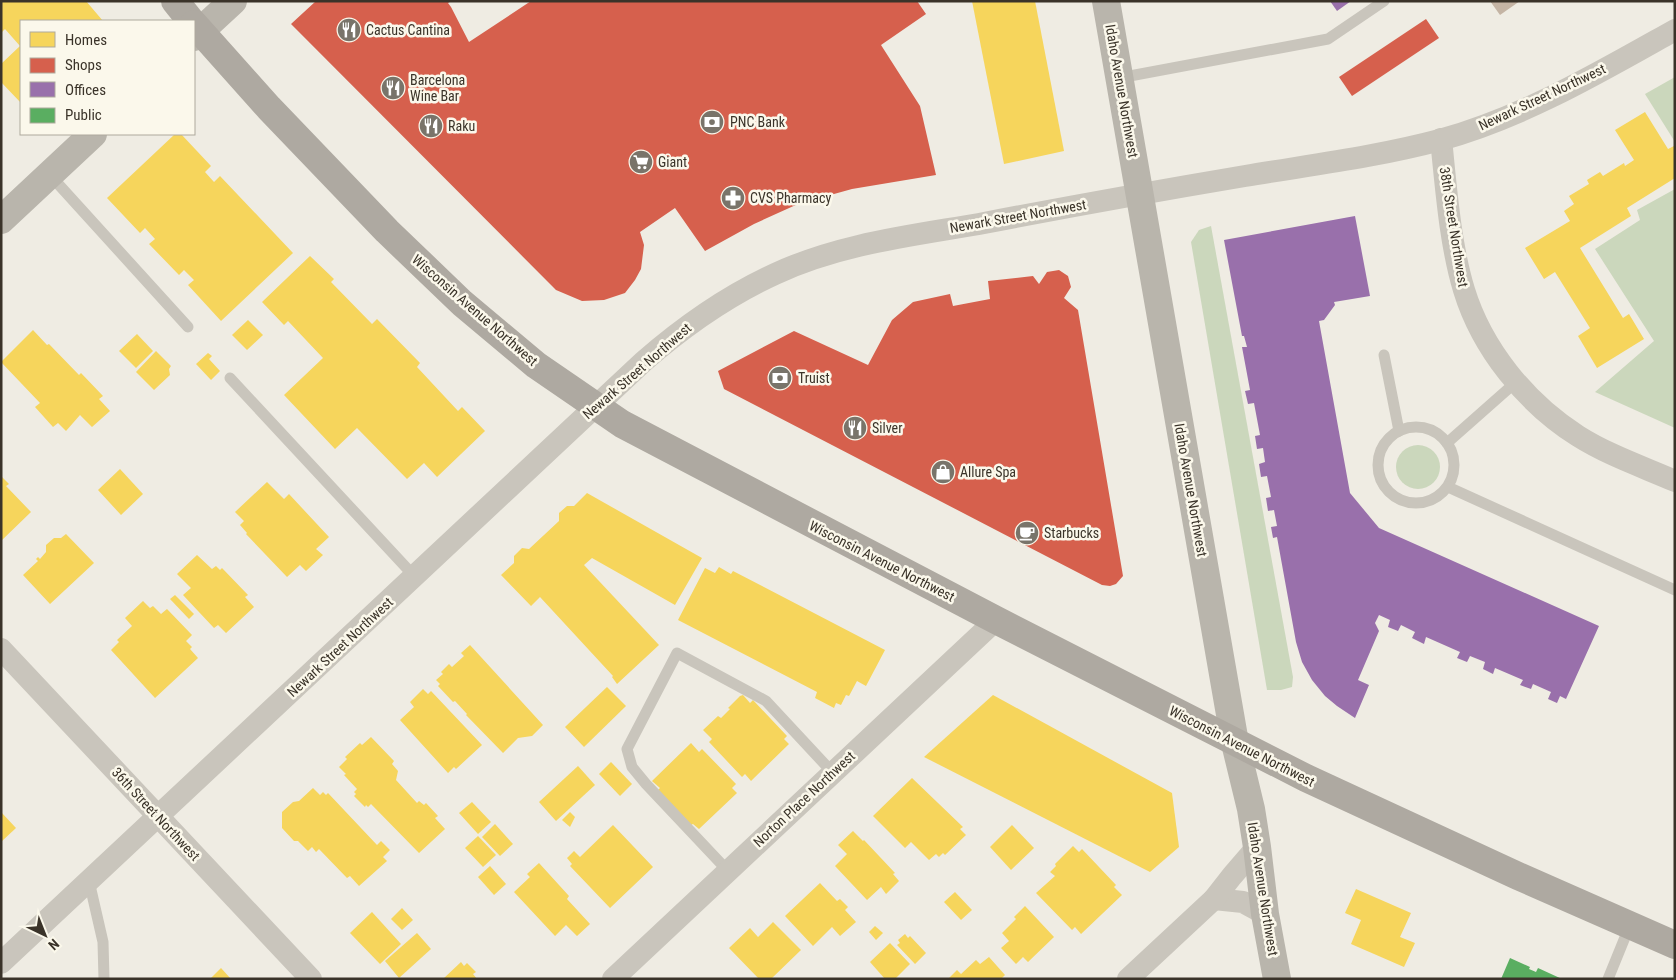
<svg xmlns="http://www.w3.org/2000/svg" width="1676" height="980" viewBox="0 0 1676 980" font-family="'Roboto Condensed',sans-serif">
<style>
.green{fill:#cbd7bc}
.homes{fill:#f6d55c}
.shops{fill:#d6604d}
.offices{fill:#9970ab}
.public{fill:#5aae61}
.building{fill:#c4b4a4}
.lines{fill:none;stroke-linecap:round;stroke-linejoin:round}
.lane{stroke:#c9c5bc;stroke-width:11}
.street{stroke:#c9c5bc;stroke-width:22}
.secondary{stroke:#b9b5ac;stroke-width:28}
.primary{stroke:#aea9a1;stroke-width:28}
.labels{text-anchor:middle;dominant-baseline:central;stroke-width:5;stroke-linejoin:round;paint-order:stroke}
.poi-label{font-size:14px;fill:#3a3329;stroke:#fbf8eb;text-anchor:start}
.street-label{font-size:14px;fill:#3a3329;stroke:#fbf8eb}
</style>
<rect width="100%" height="100%" fill="#efece3"/>
<g class="green">
<polygon points="1675,77 1675,142 1645,94"/>
<polygon points="1675,189 1675,428 1595,392 1654,341 1595,249 1640,220 1637,210"/>
<polygon points="1211,226 1293,677 1292,687 1281,690 1267,690 1191,242 1199,230"/>
<circle cx="1418" cy="467" r="22"/>
</g>
<g class="homes">
<polygon points="1,1 86,1 103,21 21,21 21,103 1,82 1,64 20,46 5,29 1,33"/>
<polygon points="972,1 1035,1 1064,151 1004,164"/>
<polygon points="1645,112 1668,149 1674,146 1675,148 1675,178 1627,208 1631,216 1580,248 1623,318 1629,314 1644,339 1597,368 1578,336 1590,328 1555,272 1544,279 1525,248 1570,221 1564,211 1574,204 1569,196 1589,184 1587,180 1600,172 1603,176 1624,163 1625,166 1634,160 1615,130"/>
<polygon points="175,134 181,134 211,166 205,172 214,182 220,176 293,253 221,321 188,285 194,280 184,270 179,275 149,244 155,239 145,228 140,233 107,198"/>
<polygon points="310,256 334,279 331,282 372,324 377,319 420,363 417,367 458,411 462,407 485,431 437,477 424,463 407,479 357,428 335,449 284,395 323,358 288,321 284,325 262,302"/>
<polygon points="248,320 263,335 247,350 232,335"/>
<polygon points="33,330 47,345 49,344 79,375 81,373 103,396 99,399 110,411 92,427 80,415 66,431 58,423 53,427 35,407 40,403 1,362"/>
<polygon points="137,334 153,351 136,368 119,351"/>
<polygon points="156,351 171,366 169,369 170,375 154,390 136,372"/>
<polygon points="208,353 212,356 209,359 220,371 211,380 196,364"/>
<polygon points="120,469 143,494 121,515 98,490"/>
<polygon points="1,476 9,484 6,486 31,512 1,541"/>
<polygon points="267,482 284,499 289,494 329,537 316,549 323,555 306,571 300,565 287,577 246,534 247,533 240,525 244,521 235,512"/>
<polygon points="587,493 702,558 675,605 592,558 584,565 659,645 617,684 612,677 613,676 540,597 531,606 501,575 514,563 514,556 522,548 529,549 559,521 559,513 567,506 574,506"/>
<polygon points="66,534 94,563 50,604 23,575 38,561 36,559 38,557 40,559 46,552 46,545 54,538 61,538"/>
<polygon points="197,555 212,569 216,566 220,570 222,568 248,595 245,597 254,607 226,633 218,625 214,628 183,595 191,588 177,574"/>
<polygon points="719,567 731,574 733,571 885,650 866,686 857,681 849,696 846,695 841,705 836,703 834,708 815,698 817,692 678,620 705,568 715,573"/>
<polygon points="175,595 194,614 189,619 170,599"/>
<polygon points="143,601 150,608 153,606 161,614 167,609 192,635 186,641 192,647 190,649 198,658 155,698 111,650 119,642 117,640 132,626 125,618"/>
<polygon points="470,645 543,725 532,736 518,738 503,753 466,715 467,714 455,701 453,702 438,686 440,684 436,680 443,674 441,672 449,664 452,667 464,656 461,653"/>
<polygon points="607,687 626,706 584,747 565,727"/>
<polygon points="423,689 428,694 431,691 482,745 456,769 454,767 448,773 400,720 414,707 410,702"/>
<polygon points="743,695 750,703 753,700 787,736 784,739 789,744 751,781 745,774 742,777 709,742 712,739 703,730 718,716 721,718 730,709 728,708 740,696"/>
<polygon points="993,695 1172,793 1179,847 1150,872 924,757"/>
<polygon points="371,737 394,761 392,764 398,771 396,780 417,803 419,801 424,805 426,803 438,816 435,818 445,829 419,853 371,804 368,807 366,805 365,807 354,796 356,794 354,792 357,789 344,775 346,774 339,767 347,759 345,757 360,743 362,745"/>
<polygon points="691,743 699,752 702,749 736,784 732,788 737,793 699,829 693,824 691,825 658,790 660,788 652,781"/>
<polygon points="611,762 632,784 620,796 599,774"/>
<polygon points="578,766 595,785 556,821 539,802"/>
<polygon points="912,778 963,827 960,829 966,835 945,855 943,853 939,857 936,854 929,860 911,842 905,848 873,816"/>
<polygon points="313,788 320,795 323,792 326,795 328,793 377,845 381,841 390,850 383,857 387,861 359,886 350,876 347,878 319,849 316,852 312,847 308,851 298,841 294,841 282,828 282,812 293,802 299,801"/>
<polygon points="472,802 491,822 478,834 459,813"/>
<polygon points="1,812 16,828 1,842"/>
<polygon points="570,812 575,817 570,827 562,820"/>
<polygon points="495,824 513,844 500,856 482,837"/>
<polygon points="613,825 653,867 610,908 570,866 572,864 567,858 574,851 580,857"/>
<polygon points="1012,825 1034,848 1011,870 990,847"/>
<polygon points="853,831 863,841 864,840 895,873 893,874 899,881 886,894 881,887 867,900 835,866 847,854 838,845"/>
<polygon points="478,836 496,855 483,867 465,848"/>
<polygon points="1073,846 1079,852 1082,849 1116,885 1114,887 1122,895 1081,934 1075,927 1072,930 1036,893 1055,876 1050,872 1056,866 1055,864"/>
<polygon points="539,863 569,896 567,899 590,924 577,936 566,925 555,936 514,892 530,877 527,874"/>
<polygon points="490,866 506,884 494,895 478,877"/>
<polygon points="820,883 837,901 840,899 848,907 845,910 856,922 840,936 832,927 813,946 785,916"/>
<polygon points="1356,889 1411,913 1400,937 1415,943 1404,967 1351,944 1361,920 1345,913"/>
<polygon points="955,892 972,910 961,920 944,902"/>
<polygon points="1025,906 1054,937 1028,962 1023,957 1016,964 1001,948 1009,941 1002,933 1016,919 1014,917"/>
<polygon points="402,908 413,920 402,930 391,919"/>
<polygon points="372,912 401,944 380,964 350,933"/>
<polygon points="773,922 801,950 771,979 759,979 729,948 750,928 758,937"/>
<polygon points="875,926 883,933 876,940 869,932"/>
<polygon points="417,933 431,949 399,978 385,961"/>
<polygon points="905,934 908,938 910,936 926,953 915,964 897,945 900,943 898,940"/>
<polygon points="890,943 910,964 895,979 885,979 870,962"/>
<polygon points="989,957 1005,975 1001,979 948,979 957,970 961,974 976,960 980,964"/>
<polygon points="461,962 464,966 467,963 476,972 473,974 477,979 443,979"/>
<polygon points="221,968 231,979 210,979"/>
</g>
<g class="shops">
<polygon points="316,1 451,1 448,3 451,7 469,42 531,1 917,1 926,14 881,45 920,106 936,175 852,189 798,204 754,224 705,251 675,208 640,232 644,245 641,269 635,280 625,293 604,300 582,301 556,290 291,24"/>
<polygon points="1426,19 1439,38 1352,96 1339,77"/>
<polygon points="1059,270 1068,276 1071,287 1064,298 1078,310 1123,576 1116,584 1110,586 1102,585 724,389 718,371 794,331 868,365 892,320 913,302 950,294 953,306 990,299 988,281 1033,276 1039,284 1047,272"/>
</g>
<g class="offices">
<polygon points="1330,1 1351,1 1337,11"/>
<polygon points="1355,216 1370,296 1334,302 1335,305 1324,320 1319,321 1350,493 1379,528 1599,626 1566,699 1560,696 1557,703 1548,699 1551,692 1533,684 1531,689 1520,685 1523,680 1495,668 1493,674 1483,669 1485,662 1470,656 1467,662 1457,658 1460,652 1426,637 1424,644 1412,638 1415,632 1401,625 1398,631 1388,627 1390,620 1379,615 1375,623 1379,631 1358,680 1369,685 1355,718 1337,706 1325,696 1312,680 1302,662 1296,642 1277,537 1273,538 1271,527 1277,526 1274,510 1268,511 1266,498 1271,497 1267,476 1261,477 1259,464 1265,462 1263,448 1257,449 1255,436 1260,435 1254,403 1248,404 1245,391 1250,390 1242,347 1247,347 1244,336 1242,336 1224,240"/>
</g>
<polygon class="public" points="1510,958 1530,967 1529,969 1536,972 1538,968 1562,979 1501,979"/>
<polygon class="building" points="1490,1 1520,1 1500,15"/>
<g class="lines">
<g class="lane">
<polyline points="1119,78 1328,39 1384,1"/>
<polyline points="50,175 188,327"/>
<polyline points="1384,355 1399,431"/>
<polyline points="230,378 415,577"/>
<circle cx="1416" cy="465" r="38"/>
<polyline points="1447,443 1516,382"/>
<polyline points="1448,487 1675,590"/>
<polyline points="728,871 646,784 632,767 627,749 677,653 766,701 833,773"/>
<polyline points="89,881 103,942 104,979"/>
<polyline points="1608,979 1630,925"/>
</g>
<g class="street">
<path d="M1441,139C1446,187 1450,244 1464,290C1482,349 1526,403 1578,436C1608,455 1643,467 1675,481"/>
<polyline points="1,649 311,979"/>
<polyline points="1214,899 1243,902 1265,914"/>
<path d="M1,963L643,362C683,327 727,296 775,274C839,244 910,236 979,224C1067,207 1156,191 1245,176C1310,165 1376,157 1440,140C1524,117 1600,72 1675,30"/>
<polyline points="613,979 996,620"/>
<polyline points="1128,979 1214,899 1232,876 1257,847"/>
</g>
<g class="secondary">
<polyline points="1106,1 1235,743 1251,809 1257,847 1265,914 1277,979"/>
<polyline points="194,37 233,1"/>
<polyline points="1,220 93,134"/>
</g>
<g class="primary">
<polyline points="175,1 191,21"/>
<polyline points="194,24 269,108 387,231 462,303 536,365 622,424 996,620 1306,778 1518,876 1675,945"/>
</g>
</g>
<defs>
<g id="restaurant-disc" transform="scale(1.25)"><circle r="9.5" fill="#79746a" stroke="#fbf8eb"/><path d="M-5-6h1v4h1v-4h1v4h1v-4h1v5L-1.5 .5V6h-2V.5L-5-1ZM5-6V6H3V1.5H1.5Q1.5-4 5-6Z" fill="#fff"/></g>
<g id="bank-disc" transform="scale(1.25)"><circle r="9.5" fill="#79746a" stroke="#fbf8eb"/><path d="M-6-4H6V4H-6ZM0-2.3a2.3 2.3 0 1 0 0 4.6a2.3 2.3 0 1 0 0-4.6Z" fill="#fff"/></g>
<g id="supermarket-disc" transform="scale(1.25)"><circle r="9.5" fill="#79746a" stroke="#fbf8eb"/><path d="M-6-5.5h2.5l.6 2H6L4.5 2H-2.5L-4.4-4H-6ZM-1.5 3.2a1.3 1.3 0 1 0 .1 0ZM3 3.2a1.3 1.3 0 1 0 .1 0Z" fill="#fff"/></g>
<g id="pharmacy-disc" transform="scale(1.25)"><circle r="9.5" fill="#79746a" stroke="#fbf8eb"/><path d="M-2-6h4v4h4v4h-4v4h-4v-4h-4v-4h4Z" fill="#fff"/></g>
<g id="shop-disc" transform="scale(1.25)"><circle r="9.5" fill="#79746a" stroke="#fbf8eb"/><path d="M-5-2.5h2.3a2.7 3.5 0 0 1 5.4 0H5L5.5 6h-11ZM-1.5-2.5h3a1.5 2.3 0 0 0-3 0Z" fill="#fff"/></g>
<g id="cafe-disc" transform="scale(1.25)"><circle r="9.5" fill="#79746a" stroke="#fbf8eb"/><path d="M-5.5-4.5H6V0H3Q3 3.5 0 3.5H-2.5Q-5.5 3.5-5.5 0ZM3-3.2v2h1.7v-2ZM-6 4.5H4V6H-6Z" fill="#fff"/></g>
</defs>
<g fill-rule="evenodd">
<use href="#restaurant-disc" x="349" y="30"/>
<use href="#restaurant-disc" x="393" y="88"/>
<use href="#bank-disc" x="712" y="122"/>
<use href="#restaurant-disc" x="431" y="126"/>
<use href="#supermarket-disc" x="641" y="162"/>
<use href="#pharmacy-disc" x="733" y="198"/>
<use href="#bank-disc" x="780" y="378"/>
<use href="#restaurant-disc" x="855" y="428"/>
<use href="#shop-disc" x="943" y="472"/>
<use href="#cafe-disc" x="1027" y="533"/>
</g>
<g class="labels">
<g class="poi-label">
<text x="366" y="30">Cactus Cantina</text>
<text x="410" y="80">Barcelona<tspan x="410" dy="16">Wine Bar</tspan></text>
<text x="730" y="122">PNC Bank</text>
<text x="448" y="126">Raku</text>
<text x="658" y="162">Giant</text>
<text x="750" y="198">CVS Pharmacy</text>
<text x="798" y="378">Truist</text>
<text x="872" y="428">Silver</text>
<text x="960" y="472">Allure Spa</text>
<text x="1044" y="533">Starbucks</text>
</g>
<g class="street-label">
<text transform="translate(1122 91) rotate(80)">Idaho Avenue Northwest</text>
<text transform="translate(1542 97) rotate(-25)">Newark Street Northwest</text>
<text transform="translate(1018 216) rotate(-10)">Newark Street Northwest</text>
<text transform="translate(1454 227) rotate(81)">38th Street Northwest</text>
<text transform="translate(475 310) rotate(41)">Wisconsin Avenue Northwest</text>
<text transform="translate(637 371) rotate(-41)">Newark Street Northwest</text>
<text transform="translate(1191 490) rotate(80)">Idaho Avenue Northwest</text>
<text transform="translate(882 561) rotate(27)">Wisconsin Avenue Northwest</text>
<text transform="translate(340 647) rotate(-43)">Newark Street Northwest</text>
<text transform="translate(1242 746) rotate(27)">Wisconsin Avenue Northwest</text>
<text transform="translate(804 799) rotate(-43)">Norton Place Northwest</text>
<text transform="translate(156 814) rotate(47)">36th Street Northwest</text>
<text transform="translate(1263 889) rotate(81)">Idaho Avenue Northwest</text>
</g>
</g>
<rect width="1676" height="980" fill="none" stroke="#3a3329" stroke-width="5"/>
<rect x="20" y="20" width="175" height="115" fill="#fbf8eb" stroke="#aea99d"/>
<rect x="30" y="32" width="25" height="15" fill="#f6d55c" stroke="#aea99d"/>
<text x="65" y="45" font-size="15" fill="#3a3329">Homes</text>
<rect x="30" y="58" width="25" height="15" fill="#d6604d" stroke="#aea99d"/>
<text x="65" y="70" font-size="15" fill="#3a3329">Shops</text>
<rect x="30" y="82" width="25" height="15" fill="#9970ab" stroke="#aea99d"/>
<text x="65" y="95" font-size="15" fill="#3a3329">Offices</text>
<rect x="30" y="108" width="25" height="15" fill="#5aae61" stroke="#aea99d"/>
<text x="65" y="120" font-size="15" fill="#3a3329">Public</text>
<g transform="translate(45 935) rotate(137)" stroke="#fbf8eb" stroke-width="4" paint-order="stroke">
<path d="M0-4L9 19L0 12L-9 19Z" fill="#3a3329"/>
<text y="-8" font-size="14" font-weight="bold" text-anchor="middle" fill="#3a3329">N</text>
</g>
</svg>
